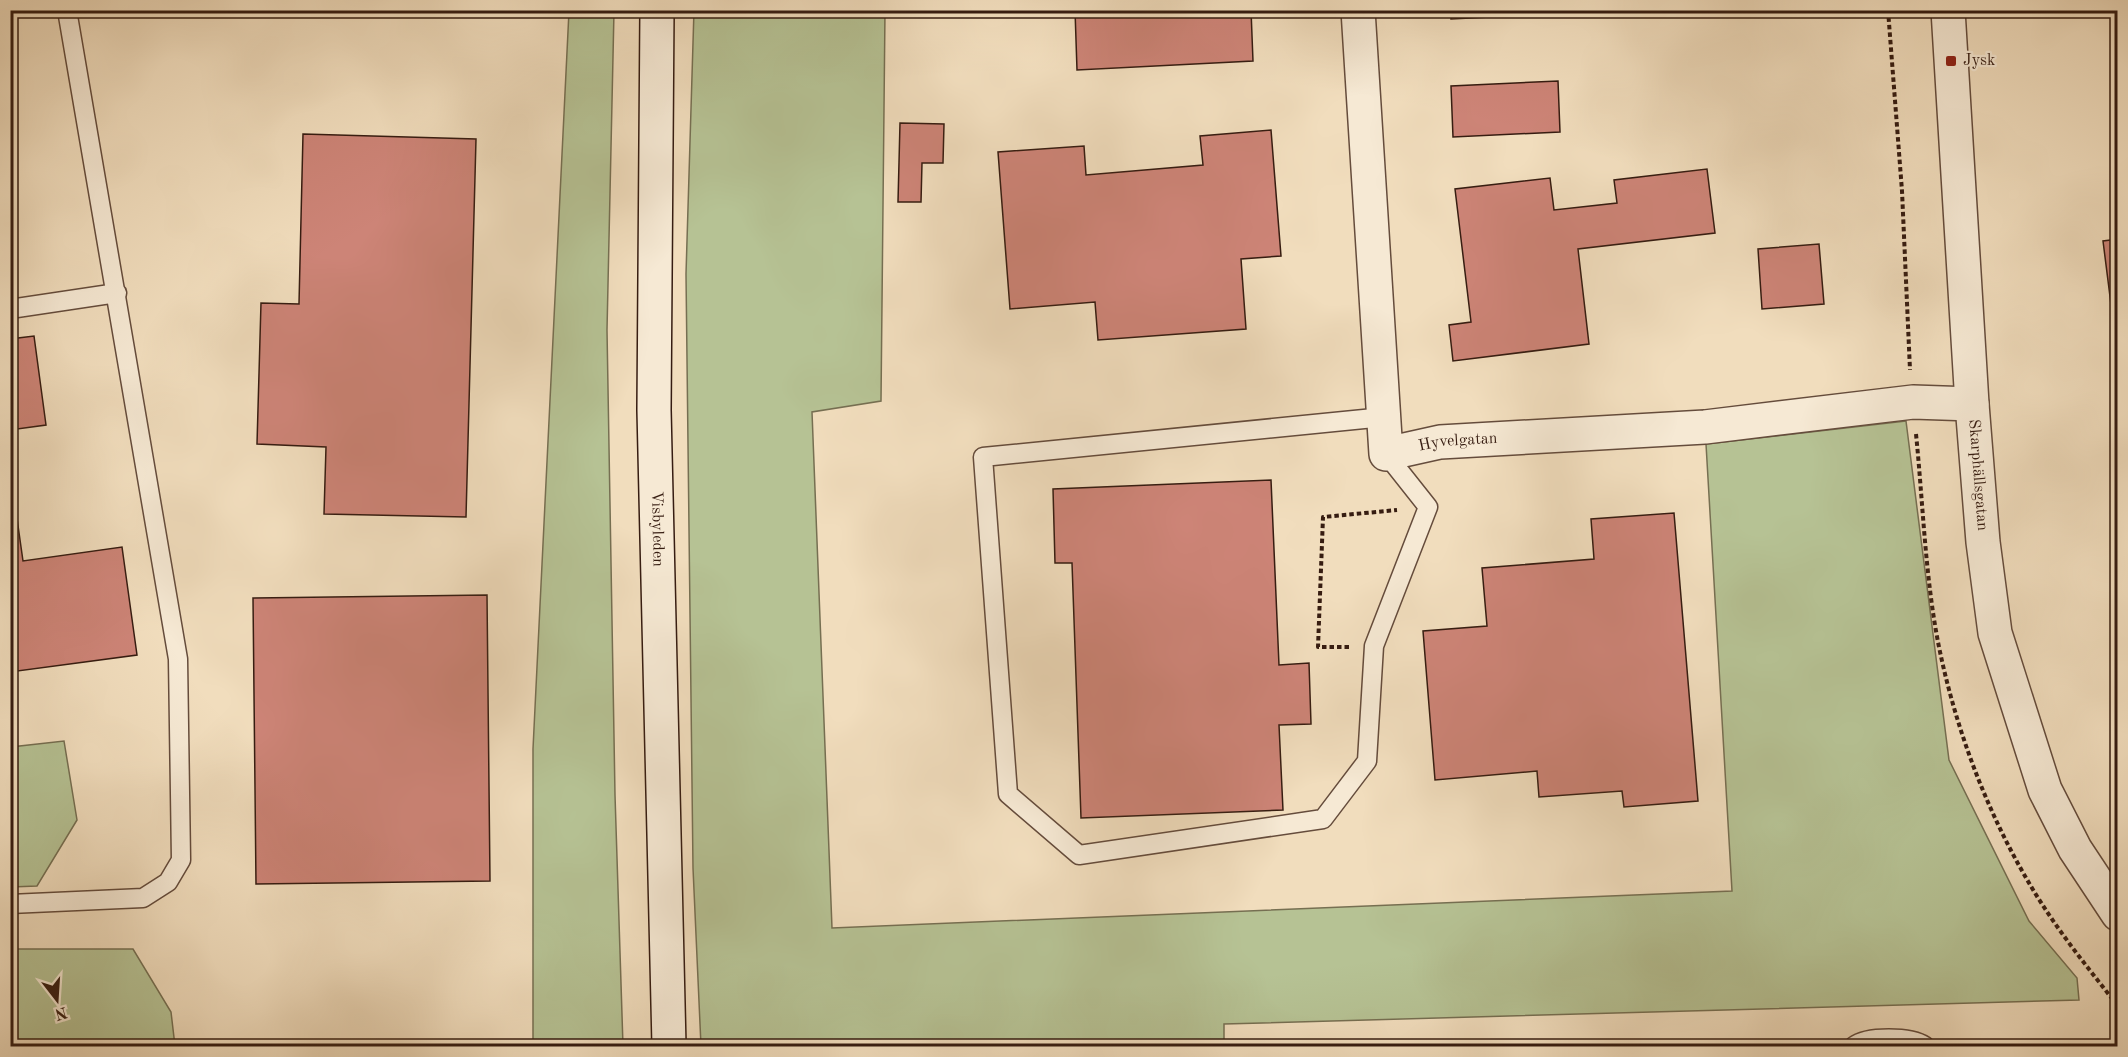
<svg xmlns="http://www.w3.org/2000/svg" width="2128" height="1057" viewBox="0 0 2128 1057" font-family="'Old Standard TT',serif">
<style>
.green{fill:#b6c294;stroke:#766f52;stroke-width:1.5}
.building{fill:#cd8477;stroke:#361c11;stroke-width:1.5}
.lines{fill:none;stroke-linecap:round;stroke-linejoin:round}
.lane-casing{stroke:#654c3c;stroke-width:21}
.street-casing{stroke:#654c3c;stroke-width:36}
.secondary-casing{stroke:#361c11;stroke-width:36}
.path{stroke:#361c11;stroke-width:4;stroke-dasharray:4.5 3;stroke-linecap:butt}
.lane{stroke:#f6e9d4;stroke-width:18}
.street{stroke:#f6e9d4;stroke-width:33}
.secondary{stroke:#f6e9d4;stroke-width:33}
.poi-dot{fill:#8f2418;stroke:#f6e9d4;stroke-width:2}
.labels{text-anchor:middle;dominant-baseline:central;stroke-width:4.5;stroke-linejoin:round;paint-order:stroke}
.poi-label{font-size:16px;fill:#361c11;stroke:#f6e9d4;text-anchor:start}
.street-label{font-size:16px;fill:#361c11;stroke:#f6e9d4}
</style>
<rect width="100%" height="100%" fill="#f1ddbd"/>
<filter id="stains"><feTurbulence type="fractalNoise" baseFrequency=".00333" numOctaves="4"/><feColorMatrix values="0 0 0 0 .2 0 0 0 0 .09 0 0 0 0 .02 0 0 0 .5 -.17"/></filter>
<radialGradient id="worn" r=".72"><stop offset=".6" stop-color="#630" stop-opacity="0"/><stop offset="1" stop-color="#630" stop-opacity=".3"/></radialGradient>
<g class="green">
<polygon points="694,10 885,11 881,401 812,412 832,928 1732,891 1706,444 1906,421 1949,760 2029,921 2077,978 2079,1000 1224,1024 1224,1046 701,1046 693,868 686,274"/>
<polygon points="569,11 614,11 607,330 615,795 623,1046 533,1046 533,749"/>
<polygon points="64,741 77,820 37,886 11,887 11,747"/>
<polygon points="11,949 133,949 171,1012 175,1046 11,1046"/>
</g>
<g class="building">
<polygon points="1075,10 1251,10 1253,61 1077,70"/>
<polygon points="1451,10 1572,10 1572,13 1451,19"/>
<polygon points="1558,81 1560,132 1453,137 1451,86"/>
<polygon points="900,123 944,124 943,163 922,163 921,202 898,202"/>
<polygon points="1271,130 1281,256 1241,259 1246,329 1098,340 1095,302 1010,309 998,152 1084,146 1086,175 1203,165 1200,136"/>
<polygon points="303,134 476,139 466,517 324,514 326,447 257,444 261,303 299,304"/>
<polygon points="1707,169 1715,233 1578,249 1589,344 1453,361 1449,325 1471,322 1455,189 1550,178 1554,210 1617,203 1614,180"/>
<polygon points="10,210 17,259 10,259"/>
<polygon points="2118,239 2118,360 2103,241"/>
<polygon points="1819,244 1824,304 1762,309 1758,249"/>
<polygon points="34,336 46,425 10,430 10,339"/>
<polygon points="10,469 23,561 122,547 137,655 10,672"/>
<polygon points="1271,480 1279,665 1309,663 1311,724 1279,725 1283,810 1081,818 1072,563 1055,563 1053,489"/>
<polygon points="1674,513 1698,801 1624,807 1622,791 1539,797 1537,771 1435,780 1423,631 1487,626 1482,568 1594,559 1591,519"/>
<polygon points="487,595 490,881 256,884 253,598"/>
</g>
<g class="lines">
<g class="lane-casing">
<g id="lane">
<polyline points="10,309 117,293"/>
<polyline points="1384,417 983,457 1008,794 1079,855 1323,819 1367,761 1374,646 1428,507 1386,454"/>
<polyline points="10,904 143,898 168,882 181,860 178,659 67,10"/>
<path d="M1854,1046C1867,1036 1910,1036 1925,1046"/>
</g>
</g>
<g class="street-casing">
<g id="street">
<path id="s1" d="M1358,10L1386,454L1440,442L1705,427L1913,402L1972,404"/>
<path id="s2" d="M1948,10L1972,404L1983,542L1995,633L2045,790L2075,849L2118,914"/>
</g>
</g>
<g class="secondary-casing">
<g id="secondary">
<path id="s3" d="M657,10L654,410L669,1046"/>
</g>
</g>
<g class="path">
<polyline points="1888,10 1902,191 1910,370"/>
<path d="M1916,434C1923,503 1925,574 1938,642C1955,728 1987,813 2032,888C2057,930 2088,968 2118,1006"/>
<polyline points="1349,647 1318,647 1323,517 1397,510"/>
</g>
<use href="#lane" class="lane"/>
<use href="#street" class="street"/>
<use href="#secondary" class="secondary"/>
</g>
<rect class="poi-dot" x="1945" y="55" width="12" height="12" rx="3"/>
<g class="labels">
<g class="poi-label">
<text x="1963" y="61">Jysk</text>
</g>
<g class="street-label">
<text stroke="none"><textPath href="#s1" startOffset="518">Hyvelgatan</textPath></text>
<text stroke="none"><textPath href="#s2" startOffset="466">Skarphällsgatan</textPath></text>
<text stroke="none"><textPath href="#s3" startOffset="519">Visbyleden</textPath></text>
</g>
</g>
<rect width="2128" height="1057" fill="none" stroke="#f1ddbd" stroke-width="36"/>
<rect x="12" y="12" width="2104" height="1033" fill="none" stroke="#361c11" stroke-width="3"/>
<rect x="18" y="18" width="2092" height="1021" fill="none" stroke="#361c11" stroke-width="1.5"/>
<g transform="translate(57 1000) rotate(163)" stroke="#f6e9d4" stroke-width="4.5" paint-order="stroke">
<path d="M0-4.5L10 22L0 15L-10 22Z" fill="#361c11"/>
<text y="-9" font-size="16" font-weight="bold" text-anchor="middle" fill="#361c11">N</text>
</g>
<rect width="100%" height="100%" filter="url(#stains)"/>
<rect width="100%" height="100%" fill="url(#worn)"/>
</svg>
